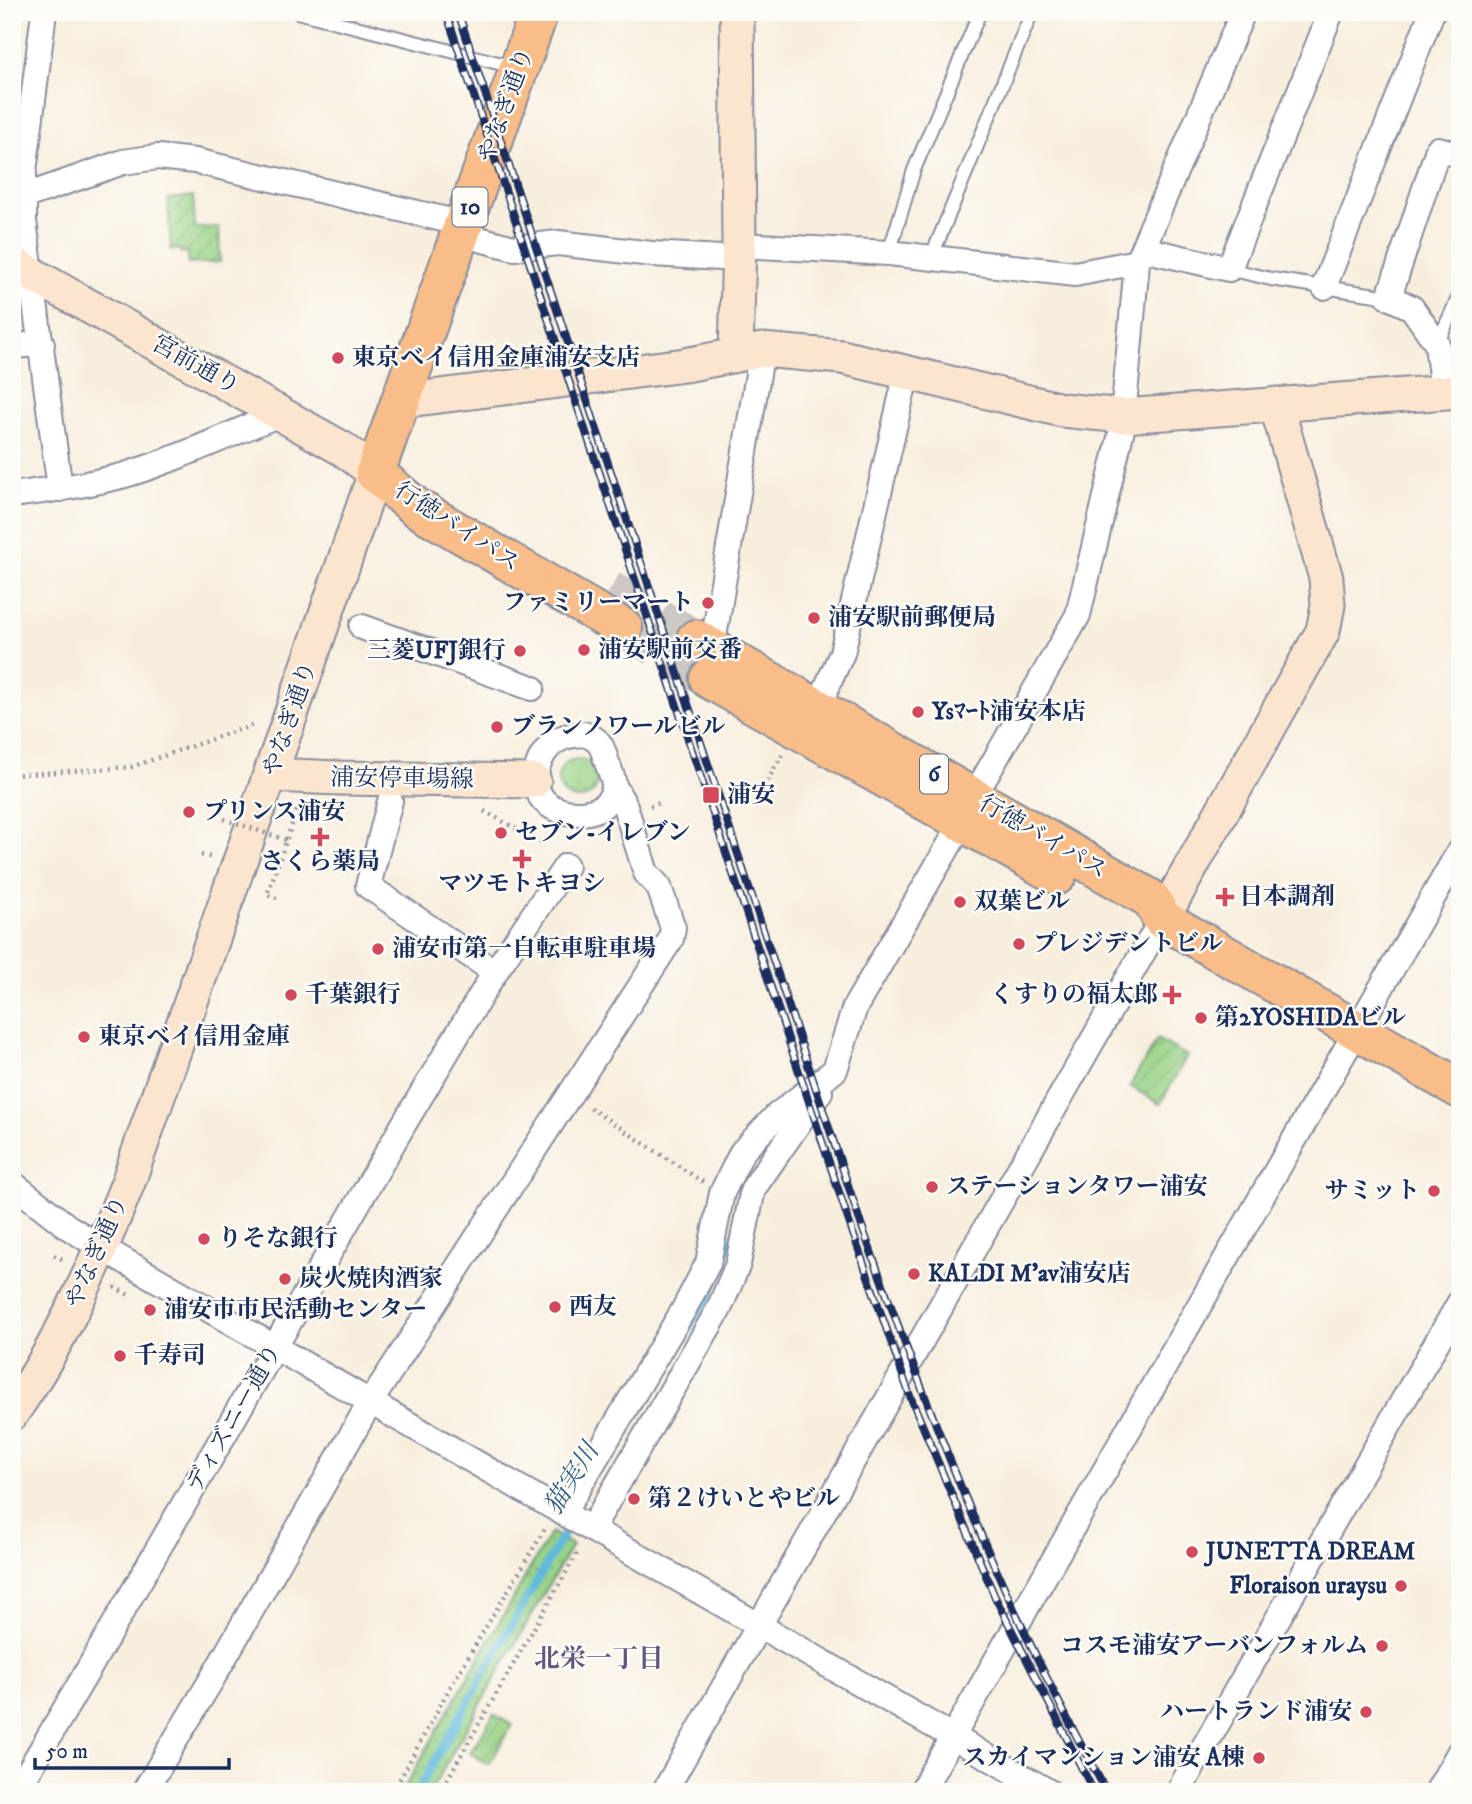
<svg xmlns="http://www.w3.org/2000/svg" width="1472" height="1804" viewBox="0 0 1472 1804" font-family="'IM FELL DW Pica','Noto Serif JP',serif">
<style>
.grass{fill:url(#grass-dots);stroke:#5a8172;stroke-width:2}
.garden{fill:url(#garden-furrows);stroke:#5a8172;stroke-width:2}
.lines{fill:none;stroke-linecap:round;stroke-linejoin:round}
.stream{stroke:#5fb9dd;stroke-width:8}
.primary-tunnel{stroke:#ccc8c4;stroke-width:38;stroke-dasharray:38 19;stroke-linecap:butt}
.lane-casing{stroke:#8a8e9e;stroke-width:16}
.street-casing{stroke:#8a8e9e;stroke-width:28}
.secondary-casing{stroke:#8a8e9e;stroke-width:37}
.primary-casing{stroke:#8a8e9e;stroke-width:42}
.path{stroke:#8a8e9e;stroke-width:4.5;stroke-dasharray:2 5;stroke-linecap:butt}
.lane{stroke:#fff;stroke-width:12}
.street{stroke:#fff;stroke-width:24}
.secondary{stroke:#fce5cf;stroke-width:33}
.primary{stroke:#f8bd88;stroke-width:38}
.rail-casing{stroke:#1b2f5e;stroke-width:8}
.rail{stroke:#fdfcf7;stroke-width:5;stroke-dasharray:16;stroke-linecap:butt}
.path-bridge{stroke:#8a8e9e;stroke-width:4.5;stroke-dasharray:2 5;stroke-linecap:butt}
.poi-dot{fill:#d1495b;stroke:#fdfcf7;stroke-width:2.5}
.labels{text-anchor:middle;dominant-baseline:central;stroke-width:5;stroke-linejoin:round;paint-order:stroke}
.shield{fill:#fdfcf7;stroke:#5f6c8c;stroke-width:2}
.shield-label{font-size:23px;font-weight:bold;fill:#1b2f5e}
.street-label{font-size:24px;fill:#1b2f5e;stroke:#fdfcf7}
.poi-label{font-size:24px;font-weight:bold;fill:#1b2f5e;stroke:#fdfcf7;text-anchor:start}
.water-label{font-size:26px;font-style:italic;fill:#335f8a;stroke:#fdfcf7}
.neighbourhood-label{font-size:26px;font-weight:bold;fill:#635782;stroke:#fdfcf7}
</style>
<defs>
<pattern id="grass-dots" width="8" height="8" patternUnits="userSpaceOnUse" patternTransform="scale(1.75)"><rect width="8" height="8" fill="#9ad386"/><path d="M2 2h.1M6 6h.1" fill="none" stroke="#84b576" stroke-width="1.8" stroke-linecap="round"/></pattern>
<pattern id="garden-furrows" width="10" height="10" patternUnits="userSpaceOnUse" patternTransform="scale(1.75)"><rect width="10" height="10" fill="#9ad386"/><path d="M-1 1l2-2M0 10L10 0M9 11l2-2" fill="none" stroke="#84b576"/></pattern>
</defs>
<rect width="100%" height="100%" fill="#fdfcf7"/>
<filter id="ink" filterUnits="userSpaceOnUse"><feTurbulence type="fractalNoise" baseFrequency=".0143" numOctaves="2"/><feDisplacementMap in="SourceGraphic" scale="14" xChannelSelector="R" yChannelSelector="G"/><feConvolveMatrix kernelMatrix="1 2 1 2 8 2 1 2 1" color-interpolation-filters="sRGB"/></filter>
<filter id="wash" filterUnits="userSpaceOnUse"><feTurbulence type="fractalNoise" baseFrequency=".00686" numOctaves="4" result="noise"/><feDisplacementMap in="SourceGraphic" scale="28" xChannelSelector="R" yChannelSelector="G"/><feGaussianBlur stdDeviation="1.57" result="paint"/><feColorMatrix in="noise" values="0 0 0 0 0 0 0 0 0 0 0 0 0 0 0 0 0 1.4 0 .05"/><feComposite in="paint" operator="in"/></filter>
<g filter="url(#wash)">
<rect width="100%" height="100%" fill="#f8eedd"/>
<g class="grass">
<circle cx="578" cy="779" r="20"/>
<polygon points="551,1532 572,1545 430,1792 402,1792"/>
</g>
<g class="garden">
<polygon points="193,196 195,228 219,227 220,262 188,264 188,252 181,253 180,249 171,250 168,199"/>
<polygon points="1157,1039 1187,1056 1160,1104 1130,1086"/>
<polygon points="494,1714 512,1725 489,1764 470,1753"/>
</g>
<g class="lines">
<g class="stream">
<polyline points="613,1453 708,1300 733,1236"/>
<polyline points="417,1792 571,1521"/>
</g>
</g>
</g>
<g filter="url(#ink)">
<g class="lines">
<g class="primary-tunnel">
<polyline points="610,590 696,639"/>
<polyline points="623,628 709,679"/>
</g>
<g class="lane-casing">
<g id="lane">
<polyline points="297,12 514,67"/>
<polyline points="889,253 914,170 980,12"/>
<polyline points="931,258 1032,12"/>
<polyline points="1229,269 1271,279 1389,297"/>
<polyline points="1437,344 1460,294"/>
</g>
</g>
<g class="street-casing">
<g id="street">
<polyline points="44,12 24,172 24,221 60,489"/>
<polyline points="23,197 123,162 158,157 195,161 464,224"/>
<polyline points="460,234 514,248 558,243 652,254 738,259"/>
<polyline points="739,245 889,253 1075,274 1137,262"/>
<polyline points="1143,249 1229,269 1331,12"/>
<polyline points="1324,287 1432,12"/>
<polyline points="12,346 42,344"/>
<polyline points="1443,392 1437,344 1412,308 1389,297 1438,149 1460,155"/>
<path d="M12,495C50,490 88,485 125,475C178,459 230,434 282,413"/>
<polyline points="362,627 532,688"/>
<polyline points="712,649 762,350"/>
<polyline points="818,707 842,653 907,372"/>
<path d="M584,734C599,739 602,745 606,760C609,768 614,779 614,786C611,820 556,820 541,797C528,777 541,747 562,738C569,735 577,735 584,734Z"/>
<polyline points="984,779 1078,615 1122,429 1137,262 1243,12"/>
<polyline points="390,801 368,886 495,972"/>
<polyline points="12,1183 68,1227 102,1248 1049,1792"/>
<polyline points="564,1512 684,1309 708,1263 722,1193 742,1152 776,1116 835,1070 855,1007 955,835"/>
<polyline points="592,1528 719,1309 738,1264 753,1189 820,1092"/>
<polyline points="13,1792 27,1774 88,1670 405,1122 495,972 566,866"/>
<polyline points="144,1792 212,1679 371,1401 671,939 673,928 659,887 646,873 625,806 614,786"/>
<polyline points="664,1792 1162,919"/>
<polyline points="921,1792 1460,850"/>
<polyline points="1178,1792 1460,1302"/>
<polyline points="1437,1792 1460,1751"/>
</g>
</g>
<g class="secondary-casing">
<g id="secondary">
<path d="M12,263L343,449L375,473L129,1180C97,1261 62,1341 12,1413"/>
<polyline points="736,354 739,245 737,12"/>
<polyline points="400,401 685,365 762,350 842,357 1062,410 1123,416 1460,391"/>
<polyline points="270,775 339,778 534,781"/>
<polyline points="1162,919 1323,631 1328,605 1326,578 1276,404"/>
</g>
</g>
<g class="primary-casing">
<g id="primary">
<polyline points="375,473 539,12"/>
<polyline points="375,473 417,508 623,628"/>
<polyline points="696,639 1151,899 1162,919 1460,1089"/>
<polyline points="709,679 1057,875"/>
</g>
</g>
<g class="path">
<polyline points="12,775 131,767 253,725"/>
<polyline points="764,787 782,755"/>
<polyline points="650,806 663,802"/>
<polyline points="484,811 542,843"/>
<polyline points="201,855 210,857"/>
<polyline points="277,898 267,895 297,810 304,806"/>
<polyline points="590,1108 703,1182"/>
<polyline points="54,1255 66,1261"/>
<polyline points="114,1287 129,1295"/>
<polyline points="393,1792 449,1689 545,1529"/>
<polyline points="440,1792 579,1550"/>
</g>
<use href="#lane" class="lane"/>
<use href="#street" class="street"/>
<use href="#secondary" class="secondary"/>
<use href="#primary" class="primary"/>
<g class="rail-casing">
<g id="rail">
<polyline points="446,12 849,1222 910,1396 995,1597 1094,1792"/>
<path d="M458,12L859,1218C929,1414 1004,1610 1107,1792"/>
</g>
</g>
<use href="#rail" class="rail"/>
<polyline class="path-bridge" points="224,819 286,840"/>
</g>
</g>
<g class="poi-dot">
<circle cx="338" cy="358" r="7"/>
<circle cx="708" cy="603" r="7"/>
<circle cx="814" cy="618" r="7"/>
<circle cx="584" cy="650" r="7"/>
<circle cx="520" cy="651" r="7"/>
<circle cx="918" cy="712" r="7"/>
<circle cx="497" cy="727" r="7"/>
<rect x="702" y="786" width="18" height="18" rx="3.5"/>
<circle cx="189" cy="812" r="7"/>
<circle cx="501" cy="833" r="7"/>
<path d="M316.5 826.5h7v7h7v7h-7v7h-7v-7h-7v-7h7z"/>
<path d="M518.5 848.5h7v7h7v7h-7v7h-7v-7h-7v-7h7z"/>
<path d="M1221.5 886.5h7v7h7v7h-7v7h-7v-7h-7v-7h7z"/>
<circle cx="960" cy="902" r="7"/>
<circle cx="1019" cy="944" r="7"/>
<circle cx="378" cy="949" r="7"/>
<circle cx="291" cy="995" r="7"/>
<path d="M1168.5 984.5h7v7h7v7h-7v7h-7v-7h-7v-7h7z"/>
<circle cx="1201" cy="1018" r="7"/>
<circle cx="84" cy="1037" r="7"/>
<circle cx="932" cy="1187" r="7"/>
<circle cx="1434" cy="1191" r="7"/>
<circle cx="204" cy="1239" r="7"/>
<circle cx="914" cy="1274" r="7"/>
<circle cx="285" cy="1279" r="7"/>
<circle cx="555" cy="1307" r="7"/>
<circle cx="150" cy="1310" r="7"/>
<circle cx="120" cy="1356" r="7"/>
<circle cx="634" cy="1499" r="7"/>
<circle cx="1192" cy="1552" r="7"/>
<circle cx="1401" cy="1586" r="7"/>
<circle cx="1382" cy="1646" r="7"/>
<circle cx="1366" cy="1712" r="7"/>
<circle cx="1259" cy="1758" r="7"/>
</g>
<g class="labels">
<g class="shield">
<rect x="452.5" y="187.5" width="35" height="39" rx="5"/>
<rect x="920" y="754.5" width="28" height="39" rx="5"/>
</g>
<g class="shield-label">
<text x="470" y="207">10</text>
<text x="934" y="774">6</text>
</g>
<g class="street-label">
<text transform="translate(506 105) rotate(-70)">やなぎ通り</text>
<text transform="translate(196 365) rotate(29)">宮前通り</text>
<text transform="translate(457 527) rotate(33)">行徳バイパス</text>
<text transform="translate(290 719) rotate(-71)">やなぎ通り</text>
<text transform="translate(402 779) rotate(1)">浦安停車場線</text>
<text transform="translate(1043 837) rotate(30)">行徳バイパス</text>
<text transform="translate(97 1252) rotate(-66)">やなぎ通り</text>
<text transform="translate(234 1418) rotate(-60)">ディズニー通り</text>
</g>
<g class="poi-label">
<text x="352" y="358">東京ベイ信用金庫浦安支店</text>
<text x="694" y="603" text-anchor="end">ファミリーマート</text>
<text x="828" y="618">浦安駅前郵便局</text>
<text x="598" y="650">浦安駅前交番</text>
<text x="506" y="651" text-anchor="end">三菱UFJ銀行</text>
<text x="932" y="712">Ysﾏｰﾄ浦安本店</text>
<text x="511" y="727">ブランノワールビル</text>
<text x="727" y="795">浦安</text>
<text x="203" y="812">プリンス浦安</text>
<text x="515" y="833">セブン-イレブン</text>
<text x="320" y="862" text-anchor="middle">さくら薬局</text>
<text x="522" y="884" text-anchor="middle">マツモトキヨシ</text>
<text x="1239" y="897">日本調剤</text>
<text x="974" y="902">双葉ビル</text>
<text x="1033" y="944">プレジデントビル</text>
<text x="392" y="949">浦安市第一自転車駐車場</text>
<text x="305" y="995">千葉銀行</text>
<text x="1158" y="995" text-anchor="end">くすりの福太郎</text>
<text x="1215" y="1018">第2YOSHIDAビル</text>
<text x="98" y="1037">東京ベイ信用金庫</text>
<text x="946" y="1187">ステーションタワー浦安</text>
<text x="1420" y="1191" text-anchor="end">サミット</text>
<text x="218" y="1239">りそな銀行</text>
<text x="928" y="1274">KALDI M’av浦安店</text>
<text x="299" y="1279">炭火焼肉酒家</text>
<text x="569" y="1307">西友</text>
<text x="164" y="1310">浦安市市民活動センター</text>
<text x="134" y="1356">千寿司</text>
<text x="648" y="1499">第２けいとやビル</text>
<text x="1206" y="1552">JUNETTA DREAM</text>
<text x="1387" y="1586" text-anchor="end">Floraison uraysu</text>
<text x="1368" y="1646" text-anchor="end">コスモ浦安アーバンフォルム</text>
<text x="1352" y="1712" text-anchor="end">ハートランド浦安</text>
<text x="1245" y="1758" text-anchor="end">スカイマンション浦安 A棟</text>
</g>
<g class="water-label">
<text transform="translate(572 1479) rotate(-58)">猫実川</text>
</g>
<g class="neighbourhood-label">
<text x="599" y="1659">北栄一丁目</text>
</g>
</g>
<rect width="1472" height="1804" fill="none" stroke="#fdfcf7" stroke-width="42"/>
<path d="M35 1758v10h194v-10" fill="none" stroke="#1b2f5e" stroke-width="3.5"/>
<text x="46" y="1758" font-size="21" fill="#1b2f5e" stroke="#fdfcf7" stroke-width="5" paint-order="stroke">50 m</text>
</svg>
